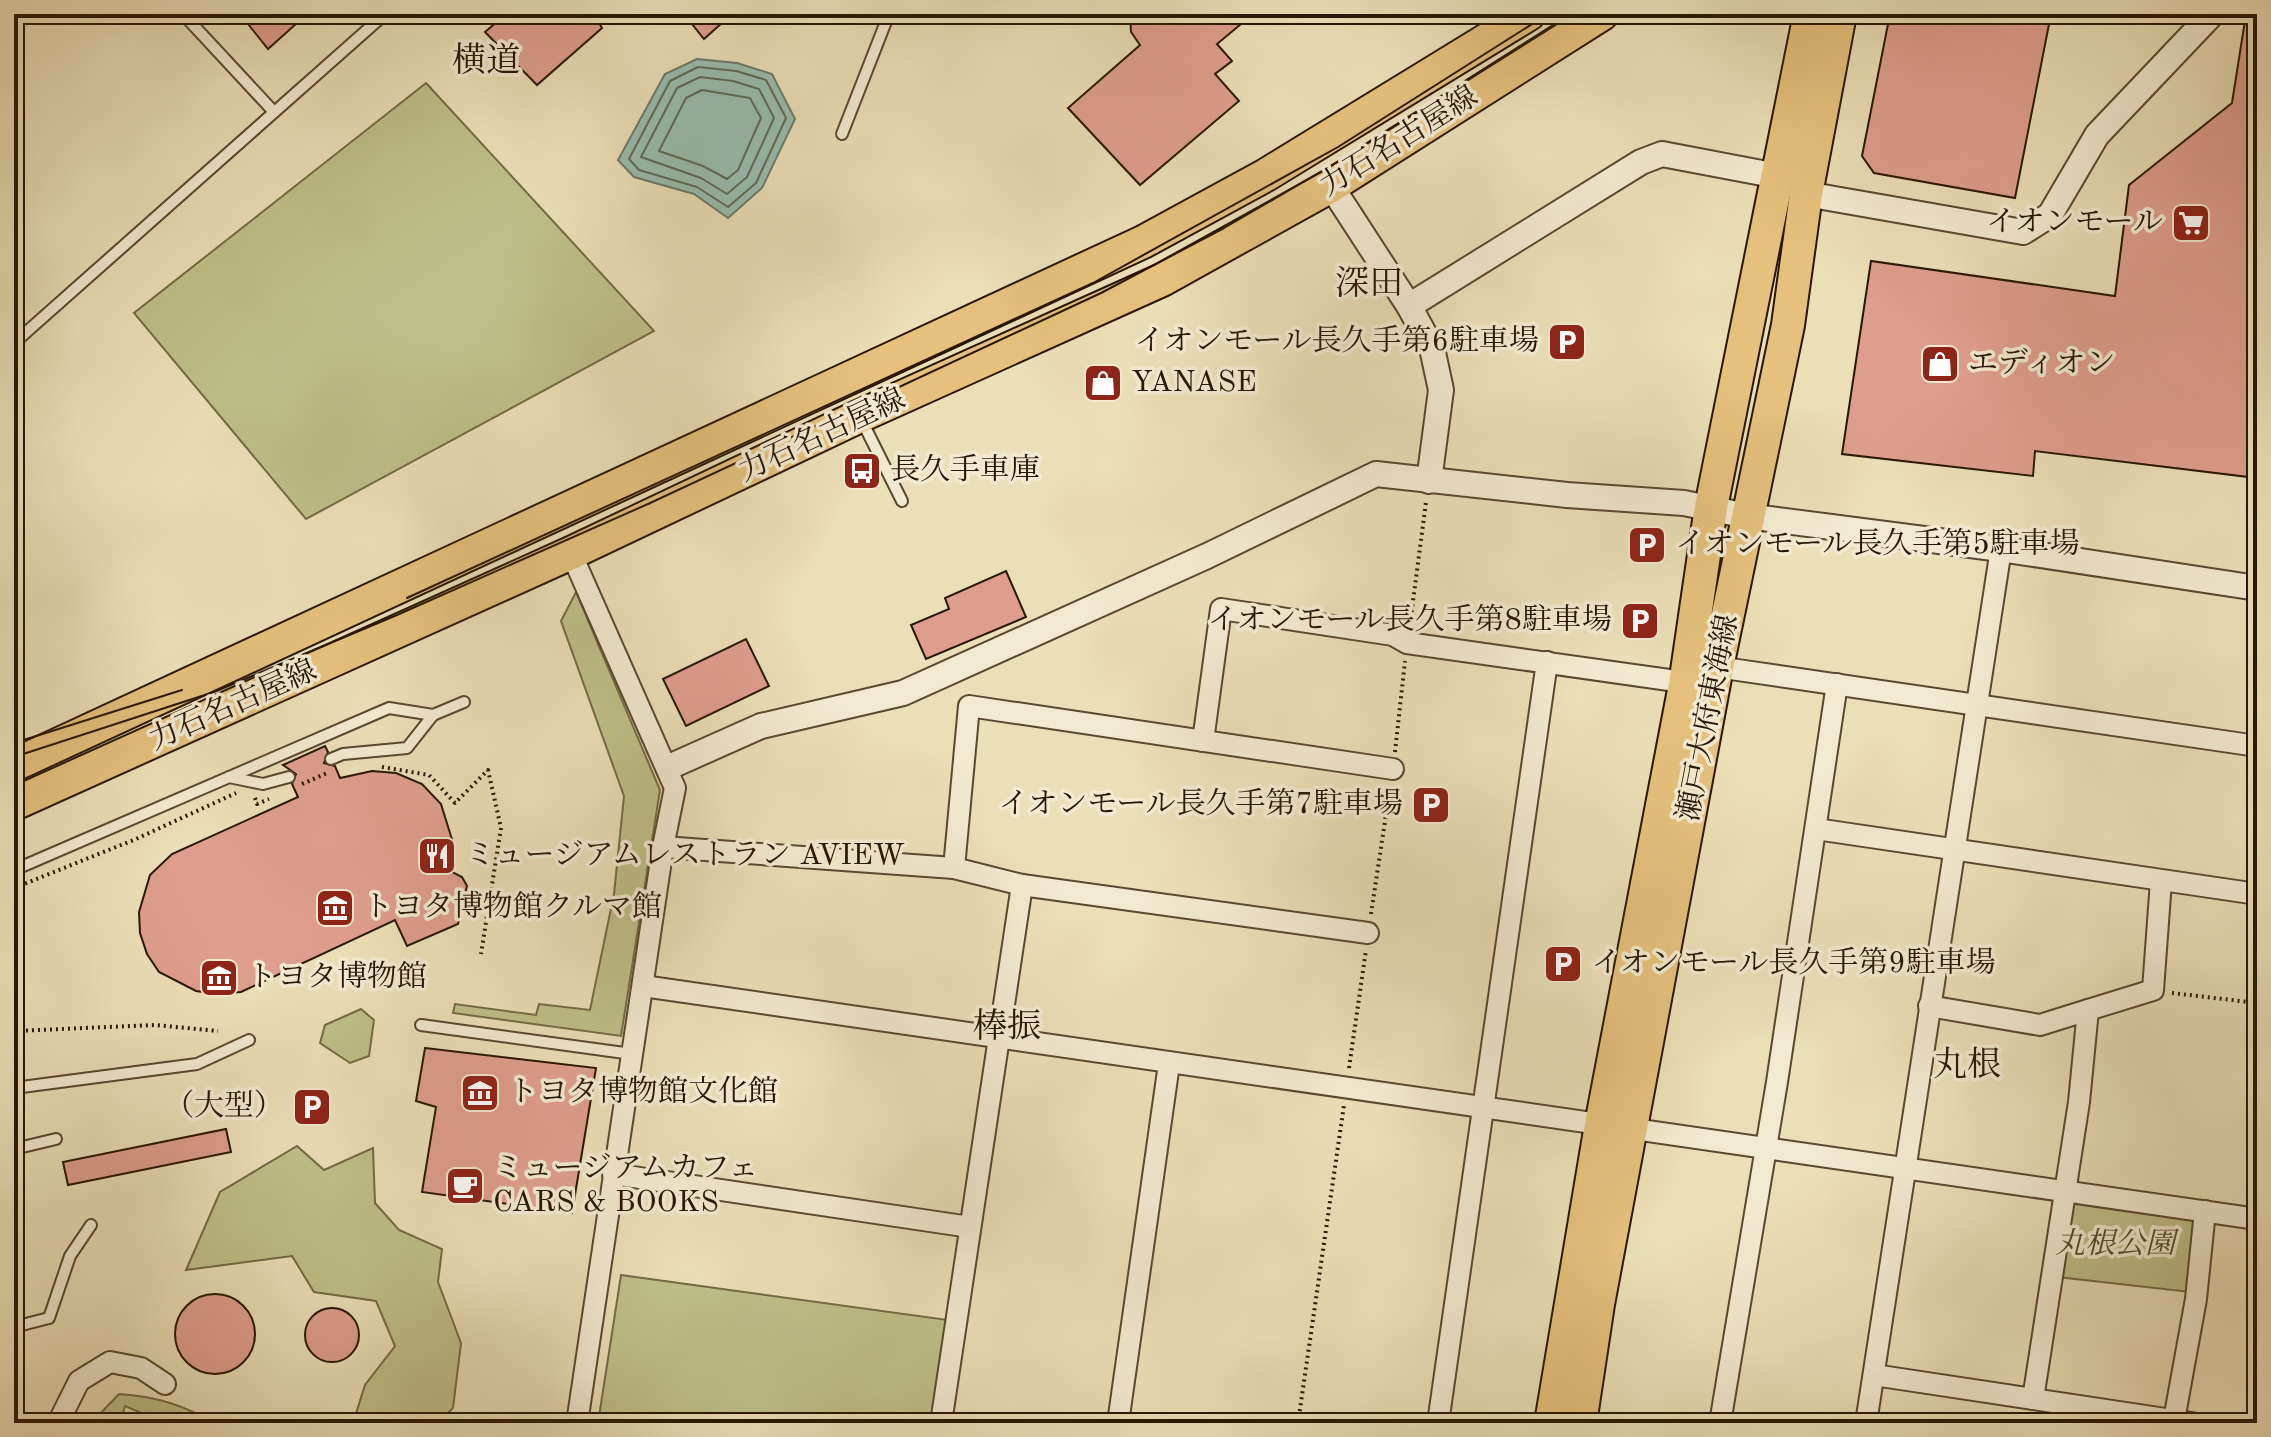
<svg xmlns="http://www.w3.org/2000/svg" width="2271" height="1437" viewBox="0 0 2271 1437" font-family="'Old Standard TT','Noto Serif JP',serif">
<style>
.green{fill:#bec089;stroke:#736b46;stroke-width:2}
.water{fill:#98bdaf;stroke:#6b7a6a;stroke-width:2}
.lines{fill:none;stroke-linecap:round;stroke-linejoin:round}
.shore{stroke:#606a58;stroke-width:2}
.building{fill:#df9e8d;stroke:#281602;stroke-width:2}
.service-casing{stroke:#59482f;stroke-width:14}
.minor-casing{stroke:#59482f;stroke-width:24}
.tertiary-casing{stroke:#59482f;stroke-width:28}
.primary-casing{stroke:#281602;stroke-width:36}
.path{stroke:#281602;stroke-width:4;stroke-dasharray:2 4;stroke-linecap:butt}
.service{stroke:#f2ead0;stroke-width:10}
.minor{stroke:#f2ead0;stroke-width:20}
.tertiary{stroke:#f2ead0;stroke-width:24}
.primary{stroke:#e6c07c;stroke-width:32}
.tram{stroke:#281602;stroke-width:2}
.labels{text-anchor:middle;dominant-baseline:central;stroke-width:7;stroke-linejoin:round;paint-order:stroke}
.street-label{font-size:30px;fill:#281602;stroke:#f2ead0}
.poi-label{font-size:30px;fill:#281602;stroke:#f2ead0;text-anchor:start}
.park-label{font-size:30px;font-style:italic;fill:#55492a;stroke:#f2ead0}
.quarter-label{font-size:34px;fill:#281602;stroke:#f2ead0}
</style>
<rect width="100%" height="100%" fill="#ebdfb7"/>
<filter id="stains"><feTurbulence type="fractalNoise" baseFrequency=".0025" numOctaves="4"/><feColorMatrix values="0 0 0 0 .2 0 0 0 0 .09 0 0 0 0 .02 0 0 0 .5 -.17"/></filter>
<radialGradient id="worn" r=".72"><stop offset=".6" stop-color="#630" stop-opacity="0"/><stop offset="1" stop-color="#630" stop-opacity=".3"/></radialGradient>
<g class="green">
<polygon points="426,83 654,331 306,519 134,313"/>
<polygon points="576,592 660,790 621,1036 453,1013 455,1004 536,1015 539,1004 590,1010 614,894 624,796 561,621"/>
<polygon points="361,1009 374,1020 369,1056 350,1063 320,1043 325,1025"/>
<polygon points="297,1146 324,1170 373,1148 375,1203 399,1230 442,1249 438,1282 461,1343 453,1408 438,1423 353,1423 365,1385 395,1346 376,1301 314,1292 292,1256 186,1270 220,1192"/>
<polygon points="2070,1200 2200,1219 2190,1292 2058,1277"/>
<polygon points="621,1275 948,1320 934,1423 598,1423"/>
<path d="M119,1394C153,1396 185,1405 213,1423H165L125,1406L120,1423H91Z"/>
</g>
<polygon class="water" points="697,59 737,63 772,74 795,119 762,188 728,218 694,194 634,177 618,160 665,74"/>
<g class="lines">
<g class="shore">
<polygon points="698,67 736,71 766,80 786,118 756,183 728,207 697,187 639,170 629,159 670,81"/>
<polygon points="700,77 733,81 759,89 774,118 747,177 727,194 701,178 641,157 677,88"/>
<polygon points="702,90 750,98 761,118 738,170 727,179 703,166 659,151 686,98"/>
</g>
</g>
<g class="building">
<polygon points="240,14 307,14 268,49"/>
<polygon points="506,14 594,14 602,28 537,85 485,32"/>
<polygon points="684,14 732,14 704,39"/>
<polygon points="1130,14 1253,14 1217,44 1232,61 1215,74 1239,101 1140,185 1068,108 1140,45 1131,32"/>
<polygon points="1890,14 2051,14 2015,198 1874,173 1862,156"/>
<polygon points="2246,14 2257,14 2257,478 2035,451 2033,476 1842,454 1871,261 2115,296 2129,185 2232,103"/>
<polygon points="1006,571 1026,617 926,659 911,625 949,609 945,598"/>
<polygon points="746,639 769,686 686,726 663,679"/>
<polygon points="325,746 328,752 324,763 335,766 340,778 372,771 396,773 422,784 441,804 454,846 450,871 462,877 467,886 458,924 407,946 395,920 241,992 218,994 196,991 159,972 147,954 140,933 139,912 150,875 172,854 298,797 292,784 296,774 283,765"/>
<polygon points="425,1048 596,1068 572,1213 422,1192 436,1107 416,1101"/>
<polygon points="226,1129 231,1152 68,1185 63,1162"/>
<circle cx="215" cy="1334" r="40"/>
<circle cx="332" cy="1335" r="27"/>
</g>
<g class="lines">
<g class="service-casing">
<g id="service">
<polyline points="183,14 274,112"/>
<polyline points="478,14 485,14"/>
<polyline points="842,134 889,14"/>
<polyline points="14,343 385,14"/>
<polyline points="862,421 902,501"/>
<polyline points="331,759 343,754 407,748 433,715"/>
<polyline points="229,777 263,784 289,777"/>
<polyline points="14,870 389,708 433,715 464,702"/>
<polyline points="421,1025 632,1054"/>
<polyline points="14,1088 197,1064 249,1040"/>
<polyline points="14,1149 56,1139"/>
<polyline points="14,1327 49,1318 70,1256 91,1225"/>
</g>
</g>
<g class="minor-casing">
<g id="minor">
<polyline points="571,553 675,788 663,847 577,1423"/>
<polyline points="1717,667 2257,746"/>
<polyline points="1203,741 1221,609 1393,635 1407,643 1669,680 1685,685"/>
<polyline points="1816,829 2257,894"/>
<polyline points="663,847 954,868"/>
<polyline points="1368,933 1022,885 954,868 969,706 1393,769"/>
<polyline points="643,986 2257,1219"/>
<polyline points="1929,1006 2040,1025 2088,1010 2079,1102 2033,1399"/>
<polyline points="2088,1010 2153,990 2161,881"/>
<polyline points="613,1174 970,1227"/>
<polyline points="1874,1375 2192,1423"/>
<polyline points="2174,1420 2196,1299 2205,1211"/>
<polyline points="58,1423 79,1381 110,1362 141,1368 165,1384"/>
<polyline points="941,1423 1022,885"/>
<polyline points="1118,1423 1169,1064"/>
<polyline points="1438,1423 1547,662"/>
<polyline points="1720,1423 1777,1082 1837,684"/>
<polyline points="1866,1423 2001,549"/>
</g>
</g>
<g class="tertiary-casing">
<g id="tertiary">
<polyline points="1331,186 1409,306"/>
<polyline points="1806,194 2023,232 2050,215 2097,135 2212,14"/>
<polyline points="1429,481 1441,390 1432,348 1409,306 1641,162 1662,154 1778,176"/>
<polyline points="669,767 761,726 903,693 1207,556 1376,474 1567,495 1684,503 1747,516 2001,549 2257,588"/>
</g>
</g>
<g class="primary-casing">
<g id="primary">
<polyline points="14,765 1143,242 1266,175 1529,14"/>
<polyline points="14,804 571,553 860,416 1162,280 1331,186 1602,14"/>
<polyline points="1551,1423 1601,1125 1685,685 1711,507 1810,14"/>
<polyline points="1580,1423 1598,1304 1717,667 1788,325 1806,194 1840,14"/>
</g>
</g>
<g class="path">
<polyline points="1410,624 1426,502"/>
<polyline points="1395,752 1405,661"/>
<polyline points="382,767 429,775 455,803 488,770 501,828 481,954"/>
<polyline points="302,784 327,773"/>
<polyline points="255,798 257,804 269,799"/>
<polyline points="14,888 136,839 236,793"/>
<polyline points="1371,914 1390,788"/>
<polyline points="2172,993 2257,1003"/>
<polyline points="14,1031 155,1025 218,1031"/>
<polyline points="1349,1068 1366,950"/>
<polyline points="1298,1423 1344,1105"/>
</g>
<use href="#service" class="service"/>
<use href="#minor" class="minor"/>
<use href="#tertiary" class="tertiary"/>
<use href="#primary" class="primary"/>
<g class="tram">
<polyline points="407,598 1093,283 1338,147 1548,14"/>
<polyline points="14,743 182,690"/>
<polyline points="14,757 214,692 397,615 648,504 1101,293 1224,228 1346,157 1573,14"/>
</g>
</g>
<defs>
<g id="supermarket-square" transform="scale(2)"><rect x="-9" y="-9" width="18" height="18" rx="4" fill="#8f2418" stroke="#f2ead0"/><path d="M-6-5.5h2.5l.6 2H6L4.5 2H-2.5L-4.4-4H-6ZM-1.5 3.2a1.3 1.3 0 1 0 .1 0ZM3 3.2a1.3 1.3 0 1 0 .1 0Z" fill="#fff"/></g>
<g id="parking-square" transform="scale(2)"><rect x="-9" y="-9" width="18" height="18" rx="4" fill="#8f2418" stroke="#f2ead0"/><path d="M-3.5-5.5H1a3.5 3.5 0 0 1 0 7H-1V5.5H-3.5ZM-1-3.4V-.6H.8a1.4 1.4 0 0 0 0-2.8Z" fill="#fff"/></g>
<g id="shop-square" transform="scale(2)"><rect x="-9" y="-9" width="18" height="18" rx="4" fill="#8f2418" stroke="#f2ead0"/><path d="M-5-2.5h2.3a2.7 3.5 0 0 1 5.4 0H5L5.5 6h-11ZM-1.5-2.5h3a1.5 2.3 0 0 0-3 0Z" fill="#fff"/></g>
<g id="bus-square" transform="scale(2)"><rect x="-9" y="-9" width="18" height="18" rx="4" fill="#8f2418" stroke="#f2ead0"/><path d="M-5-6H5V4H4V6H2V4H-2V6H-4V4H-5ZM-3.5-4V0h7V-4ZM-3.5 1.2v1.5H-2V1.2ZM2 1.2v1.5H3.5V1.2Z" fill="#fff"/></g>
<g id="restaurant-square" transform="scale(2)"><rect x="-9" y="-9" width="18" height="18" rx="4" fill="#8f2418" stroke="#f2ead0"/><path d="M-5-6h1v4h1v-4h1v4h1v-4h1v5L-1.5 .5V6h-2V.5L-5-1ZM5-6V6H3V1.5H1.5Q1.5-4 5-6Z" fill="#fff"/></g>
<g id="museum-square" transform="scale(2)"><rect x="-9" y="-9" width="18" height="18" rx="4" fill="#8f2418" stroke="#f2ead0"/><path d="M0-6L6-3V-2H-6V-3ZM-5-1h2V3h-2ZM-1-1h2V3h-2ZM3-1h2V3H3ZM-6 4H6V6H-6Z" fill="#fff"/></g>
<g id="cafe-square" transform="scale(2)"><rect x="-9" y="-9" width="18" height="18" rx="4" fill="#8f2418" stroke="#f2ead0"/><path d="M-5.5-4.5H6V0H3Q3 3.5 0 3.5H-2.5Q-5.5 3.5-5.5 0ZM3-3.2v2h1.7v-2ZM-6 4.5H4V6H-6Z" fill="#fff"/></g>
</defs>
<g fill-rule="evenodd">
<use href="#supermarket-square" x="2191" y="223"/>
<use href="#parking-square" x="1567" y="342"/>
<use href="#shop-square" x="1940" y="364"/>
<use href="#shop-square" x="1103" y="383"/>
<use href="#bus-square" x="862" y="471"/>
<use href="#parking-square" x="1647" y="545"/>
<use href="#parking-square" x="1640" y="621"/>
<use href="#parking-square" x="1431" y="805"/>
<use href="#restaurant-square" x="437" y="856"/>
<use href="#museum-square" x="335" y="908"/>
<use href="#parking-square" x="1563" y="964"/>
<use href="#museum-square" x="219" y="978"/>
<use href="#museum-square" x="480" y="1093"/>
<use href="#parking-square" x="312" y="1107"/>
<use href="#cafe-square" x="465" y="1186"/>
</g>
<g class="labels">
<g class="street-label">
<text transform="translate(1399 142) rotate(-32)">力石名古屋線</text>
<text transform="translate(822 436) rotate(-25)">力石名古屋線</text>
<text transform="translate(233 706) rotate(-24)">力石名古屋線</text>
<text transform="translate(1709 718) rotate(-79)">瀬戸大府東海線</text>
</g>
<g class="poi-label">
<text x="2163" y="223" text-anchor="end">イオンモール</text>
<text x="1539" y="342" text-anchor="end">イオンモール長久手第6駐車場</text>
<text x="1968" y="364">エディオン</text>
<text x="1131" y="383">YANASE</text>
<text x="890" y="471">長久手車庫</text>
<text x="1675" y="545">イオンモール長久手第5駐車場</text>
<text x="1612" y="621" text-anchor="end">イオンモール長久手第8駐車場</text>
<text x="1403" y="805" text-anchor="end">イオンモール長久手第7駐車場</text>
<text x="465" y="856">ミュージアムレストラン AVIEW</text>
<text x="363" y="908">トヨタ博物館クルマ館</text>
<text x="1591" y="964">イオンモール長久手第9駐車場</text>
<text x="247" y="978">トヨタ博物館</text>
<text x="508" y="1093">トヨタ博物館文化館</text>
<text x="284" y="1107" text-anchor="end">（大型）</text>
<text x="493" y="1169">ミュージアムカフェ<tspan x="493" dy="34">CARS &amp; BOOKS</tspan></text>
</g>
<g class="park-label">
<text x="2115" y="1245">丸根公園</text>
</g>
<g class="quarter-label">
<text x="486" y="62">横道</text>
<text x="1369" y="285">深田</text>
<text x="1007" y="1028">棒振</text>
<text x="1967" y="1066">丸根</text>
</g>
</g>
<rect width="2271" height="1437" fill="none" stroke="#ebdfb7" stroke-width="48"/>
<rect x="16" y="16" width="2239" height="1405" fill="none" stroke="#281602" stroke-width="4"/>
<rect x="24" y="24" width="2223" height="1389" fill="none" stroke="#281602" stroke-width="2"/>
<rect width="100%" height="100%" filter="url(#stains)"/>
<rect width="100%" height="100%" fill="url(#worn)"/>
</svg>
